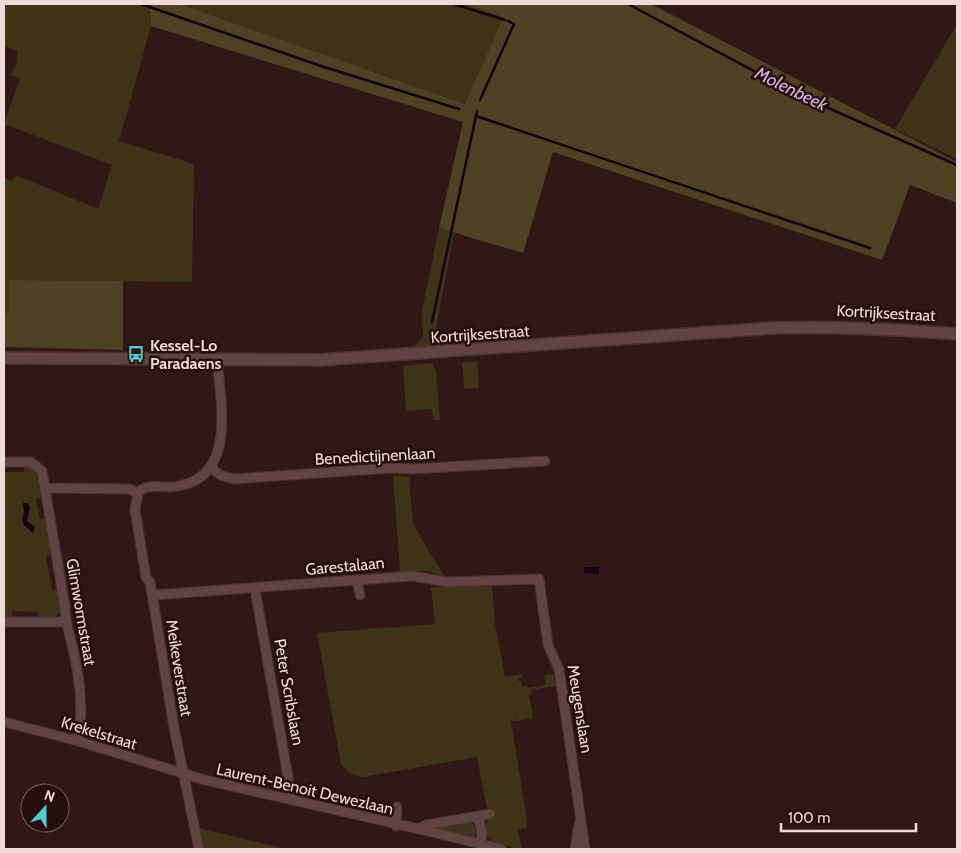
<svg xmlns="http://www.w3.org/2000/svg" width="961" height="853" viewBox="0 0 961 853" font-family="Cabin,sans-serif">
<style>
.green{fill:#3e3417}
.forest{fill:#4d4323}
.water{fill:#120318}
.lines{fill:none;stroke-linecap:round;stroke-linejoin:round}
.stream{stroke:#120318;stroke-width:2.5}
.minor-casing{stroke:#473332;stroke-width:11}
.tertiary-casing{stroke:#473332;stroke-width:14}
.minor{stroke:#614341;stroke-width:9}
.tertiary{stroke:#614341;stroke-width:11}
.labels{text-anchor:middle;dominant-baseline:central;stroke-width:5;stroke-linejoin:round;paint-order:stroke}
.street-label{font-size:16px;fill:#eedbda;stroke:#270f0e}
.poi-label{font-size:16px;font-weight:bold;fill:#eedbda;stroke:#270f0e;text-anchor:start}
.water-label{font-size:18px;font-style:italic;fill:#d6b2e5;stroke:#270f0e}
</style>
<rect width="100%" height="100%" fill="#311816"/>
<g class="green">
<polygon points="4,4 150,4 151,26 119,141 194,164 192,282 9,280 9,313 4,313 4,177 10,181 18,176 98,209 112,165 4,124 20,79 11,75 18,60 16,59 18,51 4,46"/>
<polygon points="177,4 463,4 503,17 465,104"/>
<polygon points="957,24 957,159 895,129"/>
<polygon points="439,228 454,233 436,328 444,343 412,348 423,338 422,310"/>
<polygon points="477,361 479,388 464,389 462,362"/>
<polygon points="432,363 436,371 440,420 433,420 432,409 406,411 403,366"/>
<polygon points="24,465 36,471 42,497 36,499 40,519 46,518 53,555 46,556 52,590 59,589 61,610 55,618 38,619 38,612 12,611 12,618 4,618 4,472 24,472"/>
<polygon points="393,475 409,477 413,524 444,576 427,571 400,571"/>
<path d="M492,586L495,623L505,677L522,674L523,677L518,678V681H521L522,686H528V688L546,685L544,675L554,674L556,686L531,690L532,694H529L533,718L516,721L515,714V721L511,720L527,821L526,828L518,830L522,849H511V847C497,844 488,844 484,829L491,815L490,809H487L477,757L363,777L350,774L341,764L317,633L435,624L431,587Z"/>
<polygon points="470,821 478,830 473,839 432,829 433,827"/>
<polygon points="198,828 286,849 198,849"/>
</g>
<g class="forest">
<polygon points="150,4 179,4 465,104 503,17 463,4 651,4 957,162 957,203 910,185 882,260 553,152 523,253 439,228 463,122 151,26"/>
<polygon points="9,280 123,281 123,350 4,347 4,313 9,313"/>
</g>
<g class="water">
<polygon points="23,503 28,503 30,508 27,521 35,527 33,533 24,525 22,519 24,513"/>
<polygon points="584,567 599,567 599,574 584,573"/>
</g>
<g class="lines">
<g class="stream">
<polyline points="141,4 324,67 459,109"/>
<polyline points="454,4 505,20"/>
<polyline points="628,4 799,95 957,165"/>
<polyline points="480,100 514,24 508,21"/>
<polyline points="476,116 870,248"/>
<polyline points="432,322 477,111"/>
</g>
<g class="minor-casing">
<g id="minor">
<path d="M4,462H31L42,471L65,607C65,622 69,631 72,645C80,677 84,709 78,741"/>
<polyline points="210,467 220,475 234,479 392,468 413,469 545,461"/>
<polyline points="45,488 129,489 138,493"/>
<polyline points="138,493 135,510 146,577 150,582 174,728 199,849"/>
<path d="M138,493C144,484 160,487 170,487C238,483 221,404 217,360"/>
<polyline points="357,580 360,595"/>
<polyline points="255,589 292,800"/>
<polyline points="153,595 412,576 448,582 539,579 548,645 559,669 585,849"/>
<polyline points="4,622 65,622"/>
<polyline points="4,722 78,741 205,780 419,829"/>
<polyline points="490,814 426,825 419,829 501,849"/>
<polyline points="478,816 482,832 481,844"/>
<polyline points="396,826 397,807"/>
<polyline points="575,849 579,824"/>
</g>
</g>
<g class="tertiary-casing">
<path id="tertiary" d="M4,358L320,360L773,328C835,326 895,329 957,334"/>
</g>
<use href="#minor" class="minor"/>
<use href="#tertiary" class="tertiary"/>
</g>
<defs>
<g id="bus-bare" transform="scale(1.35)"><path d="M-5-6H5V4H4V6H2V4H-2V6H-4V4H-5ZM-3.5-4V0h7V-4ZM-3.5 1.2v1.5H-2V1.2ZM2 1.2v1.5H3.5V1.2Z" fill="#52cdcd" stroke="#270f0e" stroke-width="2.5" paint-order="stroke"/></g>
</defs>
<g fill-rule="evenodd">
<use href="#bus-bare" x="136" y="354"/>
</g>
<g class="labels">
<g class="street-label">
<text transform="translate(886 313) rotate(3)">Kortrijksestraat</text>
<text transform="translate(480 334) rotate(-4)">Kortrijksestraat</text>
<text transform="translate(375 456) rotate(-3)">Benedictijnenlaan</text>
<text transform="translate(345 566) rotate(-5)">Garestalaan</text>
<text transform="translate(81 612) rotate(80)">Glimwormstraat</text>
<text transform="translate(179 668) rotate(81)">Meikeverstraat</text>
<text transform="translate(289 692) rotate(80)">Peter Scribslaan</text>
<text transform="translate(580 709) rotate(81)">Meugenslaan</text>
<text transform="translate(99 733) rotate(17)">Krekelstraat</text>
<text transform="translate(305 789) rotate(13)">Laurent-Benoit Dewezlaan</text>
</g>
<g class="poi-label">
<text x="150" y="345">Kessel-Lo<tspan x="150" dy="18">Paradaens</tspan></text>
</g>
<g class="water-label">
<text transform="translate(791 89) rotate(26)">Molenbeek</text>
</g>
</g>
<rect width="961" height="853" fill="none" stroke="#eedbda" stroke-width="10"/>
<g transform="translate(45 808) rotate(21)"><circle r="24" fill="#270f0e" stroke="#776160"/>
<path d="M0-4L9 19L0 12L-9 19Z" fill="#52cdcd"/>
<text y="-8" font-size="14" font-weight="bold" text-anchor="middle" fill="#eedbda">N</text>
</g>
<path d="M781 823v8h135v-8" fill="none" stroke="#eedbda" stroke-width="2.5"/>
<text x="788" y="823" font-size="15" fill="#eedbda" stroke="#270f0e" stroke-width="4" paint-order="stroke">100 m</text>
</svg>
